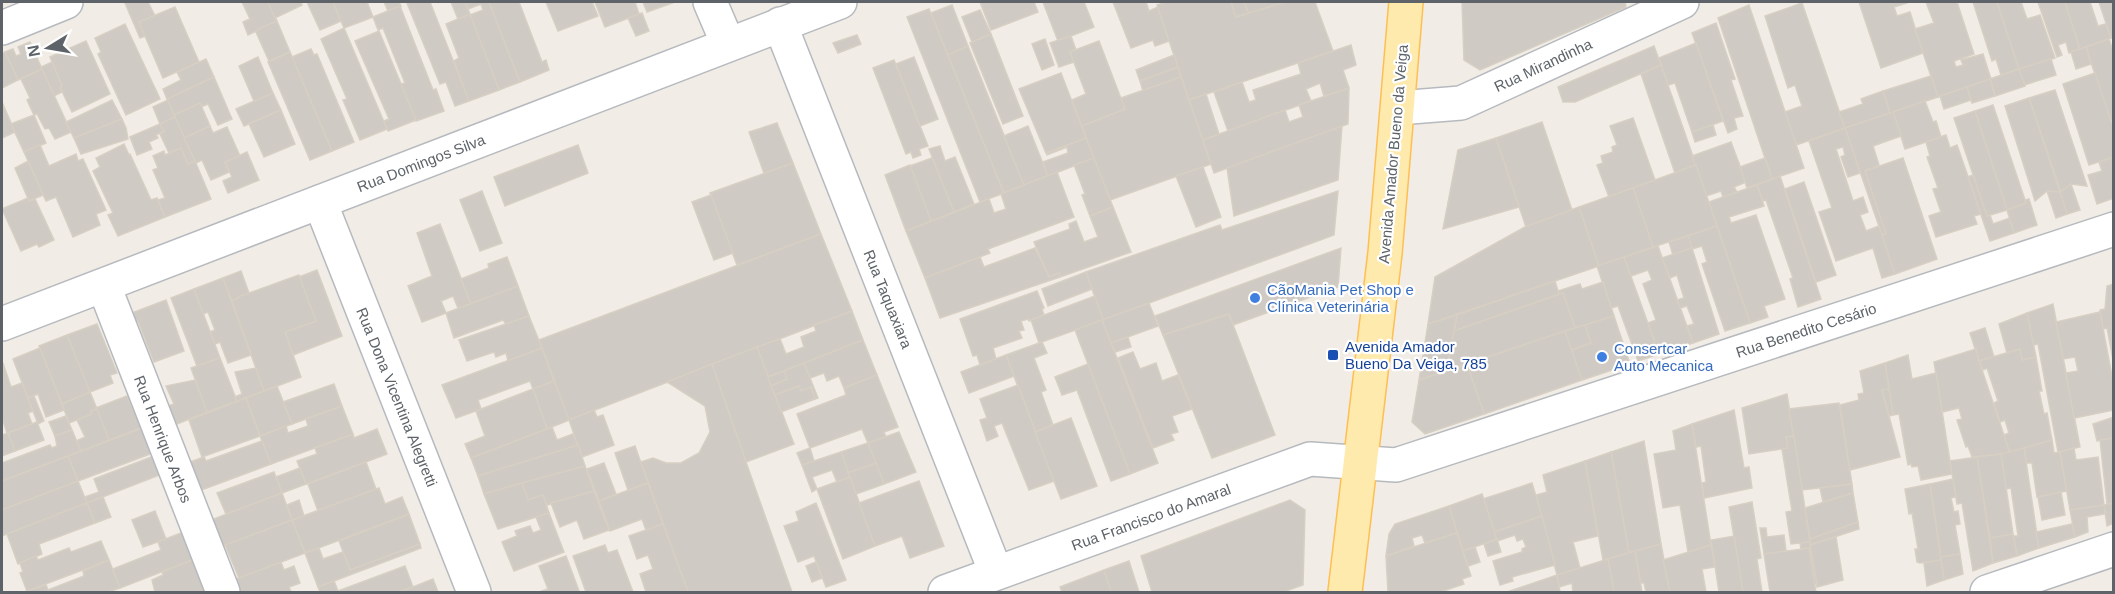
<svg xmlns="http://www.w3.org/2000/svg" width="2115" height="594" viewBox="0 0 2115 594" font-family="Helvetica,sans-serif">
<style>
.building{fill:#cfcac4;stroke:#d7cfc3;stroke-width:1.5}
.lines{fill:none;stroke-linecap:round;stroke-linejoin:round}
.minor-casing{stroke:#b6b9be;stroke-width:36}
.major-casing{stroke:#ffbe51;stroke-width:36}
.minor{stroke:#fff;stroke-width:33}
.major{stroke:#ffeaad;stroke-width:33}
.shop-dot{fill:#3f7fe0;stroke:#fff;stroke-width:2}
.transit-dot{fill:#1a4fb4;stroke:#fff;stroke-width:2}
.labels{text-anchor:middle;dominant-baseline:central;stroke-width:4.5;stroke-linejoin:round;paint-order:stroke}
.street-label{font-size:15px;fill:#5d6368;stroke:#fff}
.shop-label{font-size:15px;fill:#366cbe;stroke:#fff;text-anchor:start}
.transit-label{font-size:15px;fill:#164399;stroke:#fff;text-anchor:start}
</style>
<rect width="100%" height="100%" fill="#f1ede6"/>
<g class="building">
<polygon points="129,2 148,2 155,16 139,22 145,36 140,38 125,3"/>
<polygon points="242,2 268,2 277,21 248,35 243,22 250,19"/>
<polygon points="268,2 301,2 302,5 275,18"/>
<polygon points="307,2 333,2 341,21 320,30"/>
<polygon points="333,2 367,2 373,17 344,28"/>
<polygon points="384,2 399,2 401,6 388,11"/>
<polygon points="411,2 430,2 469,101 455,106 446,82 440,84 407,3"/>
<polygon points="451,2 465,2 470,14 458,19"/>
<polygon points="465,2 489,2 520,82 499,90 470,15 483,10 481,4 468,9"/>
<polygon points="489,2 519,2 542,62 546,60 549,70 520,82"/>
<polygon points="546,2 592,2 598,16 558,31"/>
<polygon points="595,2 635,2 639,14 605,27"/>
<polygon points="643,2 675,2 647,12"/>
<polygon points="980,2 1034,2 1038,12 991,30"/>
<polygon points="1043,2 1084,2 1094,27 1058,41"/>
<polygon points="1113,2 1146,2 1149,11 1158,7 1169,41 1155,46 1153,40 1131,48"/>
<polygon points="1166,2 1231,2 1236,17 1285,2 1315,2 1333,51 1189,100 1157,5"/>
<polygon points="1231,2 1244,2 1249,13 1236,17"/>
<polygon points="1244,2 1285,2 1249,13"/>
<polygon points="1462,2 1625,2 1626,7 1480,70 1464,60"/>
<polygon points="1859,2 1906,2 1907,3 1894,7 1897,16 1910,12 1923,53 1881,68"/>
<polygon points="1926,2 1957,2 1974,54 1954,61 1956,67 1963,65 1961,60 1983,54 1991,79 1938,97 1915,29 1934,23"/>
<polygon points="1973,2 1997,2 2019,69 2001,75 1996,59 1992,61"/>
<polygon points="1997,2 2021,2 2027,19 2040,15 2055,58 2019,69"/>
<polygon points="2038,2 2065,2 2080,49 2069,53 2066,42 2058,45 2062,55 2057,57"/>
<polygon points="2065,2 2090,2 2098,26 2106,24 2111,38 2080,49"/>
<polygon points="2099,2 2114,2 2114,37 2111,38"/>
<polygon points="1802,3 1845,128 1796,145 1785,112 1802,106 1795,85 1788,88 1765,16"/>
<polygon points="952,5 968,46 948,55 931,13"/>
<polygon points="1749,5 1804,168 1772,179 1718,18"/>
<polygon points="400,6 433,90 436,89 444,111 416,121 401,84 405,83 383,28 378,30 373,17"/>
<polygon points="175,7 199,62 163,78 139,22"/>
<polygon points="929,9 1004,193 980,202 907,17"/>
<polygon points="980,10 991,34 972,42 962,17"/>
<polygon points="642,13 649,31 636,36 628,18"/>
<polygon points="470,14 499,90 469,101 454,61 459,58 446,24"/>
<polygon points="277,21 290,52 269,61 256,32 258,29"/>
<polygon points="1716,23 1735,79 1731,80 1743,116 1734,118 1737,129 1728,133 1692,33"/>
<polygon points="125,24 160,99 126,115 98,54 101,52 95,38"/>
<polygon points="344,28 387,129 360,140 343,100 347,99 321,39"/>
<polygon points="379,31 416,120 388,131 384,121 389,119 355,41"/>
<polygon points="991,34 1023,116 1003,124 970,43"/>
<polygon points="857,35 861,44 838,53 833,43"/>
<polygon points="1071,36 1076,50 1070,52 1074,62 1059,67 1050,43"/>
<polygon points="1045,39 1054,65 1042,70 1032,44"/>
<polygon points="2109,39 2114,54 2114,119 2110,120 2086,47"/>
<polygon points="86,41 110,94 72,112 60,87 62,86 50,57"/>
<polygon points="1099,41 1125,109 1082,126 1072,100 1086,94 1070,52"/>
<polygon points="30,42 42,69 18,80 5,52 13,49 16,56 21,54 18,47"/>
<polygon points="1696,43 1723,121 1692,132 1675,83 1668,85 1659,58"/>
<polygon points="1351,45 1356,65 1343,70 1349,88 1324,96 1320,83 1306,89 1311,101 1228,131 1214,92 1242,82 1249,102 1256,100 1253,90 1301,74 1298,63"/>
<polygon points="968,46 1024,185 1004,193 948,55"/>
<polygon points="1654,46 1661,65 1575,102 1563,102 1558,87"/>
<polygon points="2086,47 2091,64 2076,69 2071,52"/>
<polygon points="311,49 314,55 317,54 354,142 332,151 292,57"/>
<polygon points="5,52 18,80 2,88 2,54"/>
<polygon points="290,52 332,151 310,160 268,62"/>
<polygon points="1174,55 1178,67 1140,81 1136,70"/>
<polygon points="258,57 273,93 254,101 239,66"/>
<polygon points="914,57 938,119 920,126 896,64"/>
<polygon points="206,59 214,77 167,99 163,89 181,80 177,72"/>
<polygon points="2051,59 2056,75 2024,85 2019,69"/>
<polygon points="894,60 928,146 919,149 921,155 913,158 911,152 906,154 873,68"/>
<polygon points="52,62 62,86 60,87 62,92 54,96 41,67"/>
<polygon points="1661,65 1696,165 1675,173 1641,74"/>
<polygon points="1178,67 1181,77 1143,91 1140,81"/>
<polygon points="42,69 71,132 55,139 49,128 45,129 37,114 34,115 27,100 30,98 21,79"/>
<polygon points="2019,69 2025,86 1995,96 1990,79"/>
<polygon points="1061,73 1086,138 1046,153 1019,89"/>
<polygon points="2095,73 2114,130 2114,157 2089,165 2063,84"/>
<polygon points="1931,76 1938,97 1890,113 1883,91"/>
<polygon points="214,77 232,119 218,125 208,104 201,107 200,103 174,115 167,99"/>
<polygon points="1181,77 1211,164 1110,200 1082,126 1125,109 1121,98"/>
<polygon points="1990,79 1995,96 1972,103 1967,87"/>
<polygon points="1967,87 1971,100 1944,109 1940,96"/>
<polygon points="1349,88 1348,124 1214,173 1203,140 1285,110 1289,122 1303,117 1299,105"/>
<polygon points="2055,90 2087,186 2071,184 2061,192 2029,98"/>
<polygon points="1883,91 1890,113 1845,128 1839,112 1863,104 1861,99"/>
<polygon points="273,93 281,110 244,126 236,109"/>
<polygon points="1206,94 1219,134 1203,140 1189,100"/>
<polygon points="2029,98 2060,192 2047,191 2035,201 2005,106"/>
<polygon points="112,100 122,119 74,138 66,122"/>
<polygon points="168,100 175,117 160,124 153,107"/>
<polygon points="1925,101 1933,122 1936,121 1941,137 1905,149 1893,112"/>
<polygon points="2,102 15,132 2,138"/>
<polygon points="200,103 210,126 184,138 174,115"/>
<polygon points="1993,105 2026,203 2007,210 1975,111"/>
<polygon points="281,110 295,144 264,157 249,124"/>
<polygon points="1975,111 2007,210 1987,216 1954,118"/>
<polygon points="1893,112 1901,136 1873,146 1879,165 1865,171 1886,234 1882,235 1845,128"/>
<polygon points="34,115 46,143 24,152 11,124"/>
<polygon points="175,117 195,161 188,164 181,148 169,153 160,134 164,131 160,124"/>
<polygon points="1633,118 1655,180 1609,197 1597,165 1603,163 1601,156 1613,152 1612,147 1617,145 1610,126"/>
<polygon points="122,119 126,128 128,139 81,154 74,138"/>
<polygon points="1542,122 1572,210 1526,227 1496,138"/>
<polygon points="777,123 793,163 764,173 749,132"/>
<polygon points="160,124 164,131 156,135 158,138 149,142 152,149 137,155 130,137"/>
<polygon points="1713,125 1716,135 1695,142 1692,132"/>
<polygon points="210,126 213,133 227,127 240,156 225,162 229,172 211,180 202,160 196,163 184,138"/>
<polygon points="1028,126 1048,176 1024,185 1004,136"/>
<polygon points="1342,126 1338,180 1234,216 1227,168"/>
<polygon points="1845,128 1860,173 1848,177 1841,157 1845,155 1843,147 1836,149 1853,201 1863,197 1868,212 1860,215 1866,231 1879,226 1895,274 1882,278 1873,248 1836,261 1819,212 1832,208 1809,141"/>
<polygon points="1946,135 1950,148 1957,145 1981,214 1974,216 1977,224 1936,237 1929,216 1941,212 1933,189 1938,188 1927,157 1930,156 1926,142"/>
<polygon points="1086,138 1094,158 1048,176 1043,162 1068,153 1067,147 1047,155 1047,153"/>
<polygon points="1496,138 1519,207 1443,229 1458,150"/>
<polygon points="1731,142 1746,182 1734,187 1737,192 1723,197 1721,191 1706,196 1692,156"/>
<polygon points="124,144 129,155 130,154 151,200 157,198 165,217 118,236 108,215 113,213 93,171 100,167 96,158"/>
<polygon points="40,145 49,166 76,154 78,161 83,159 106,210 96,214 100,225 73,237 56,197 46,201 24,152"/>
<polygon points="578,145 588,173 505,206 494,177"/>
<polygon points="940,146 945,161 955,157 974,204 954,212 929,149"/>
<polygon points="181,148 188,164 195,161 211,199 165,217 158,200 165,198 153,170 158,168 153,156 164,151 165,155"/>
<polygon points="247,152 259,180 228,193 223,181 232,177 225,162"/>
<polygon points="2114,157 2114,198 2097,204 2088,175 2102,171 2099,162"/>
<polygon points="932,158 954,212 931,221 910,166"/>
<polygon points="1094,158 1113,207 1090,216 1082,195 1085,194 1074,165"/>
<polygon points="1765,158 1772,179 1747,188 1740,167"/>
<polygon points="1903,158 1937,259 1895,274 1882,235 1886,234 1865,171"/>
<polygon points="28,161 43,195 29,201 15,168"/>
<polygon points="793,163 821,234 737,265 710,193"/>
<polygon points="910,165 931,221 906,231 885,175"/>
<polygon points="1696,165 1717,226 1653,247 1633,188"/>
<polygon points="1203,167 1221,217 1196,227 1176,176"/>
<polygon points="1057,172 1074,217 988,249 990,253 925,278 906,231 989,199 994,213 1006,209 1001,194"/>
<polygon points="1973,175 1987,216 1990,215 1993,224 2010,218 2014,233 1990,241 1968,177"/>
<polygon points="1780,176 1821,299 1798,307 1790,279 1793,278 1766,200 1763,201 1757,185"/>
<polygon points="1804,182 1836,275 1816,282 1785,189"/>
<polygon points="2071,184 2080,210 2067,214 2060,192"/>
<polygon points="1757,185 1764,206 1729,217 1731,223 1756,215 1785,299 1764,306 1768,317 1750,323 1709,202"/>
<polygon points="1633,188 1653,247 1599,266 1579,207"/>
<polygon points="482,191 502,243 480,251 460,200"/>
<polygon points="1338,191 1334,235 1103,320 1086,272 1220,225 1222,230"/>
<polygon points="2047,191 2060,192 2067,214 2056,218"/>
<polygon points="711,195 733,253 714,260 692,202"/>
<polygon points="28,198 29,201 35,199 54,240 39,247 37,244 21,251 2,209"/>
<polygon points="2029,199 2037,225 2014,233 2007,210 2026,203 2025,200"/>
<polygon points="1113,207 1131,252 1060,277 1059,273 1049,277 1034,242 1070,229 1069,224 1076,221 1084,242 1098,237 1090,216"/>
<polygon points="1579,207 1599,266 1428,324 1435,277 1525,227"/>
<polygon points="440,224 471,304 458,308 453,296 441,301 446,313 422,322 408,286 432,276 417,233"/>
<polygon points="1717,226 1750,323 1725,331 1702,264 1707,262 1702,246 1692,249 1688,236"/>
<polygon points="821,234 852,311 569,420 539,340"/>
<polygon points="1688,236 1692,248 1673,255 1669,242"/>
<polygon points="1658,246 1693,343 1659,354 1648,323 1656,320 1643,284 1652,280 1648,270 1631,276 1624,257"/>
<polygon points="1035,248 1049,277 1059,273 1060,277 940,318 925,278 980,257 984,267"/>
<polygon points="1341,248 1338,287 1233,325 1229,314 1163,335 1155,316"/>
<polygon points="1692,248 1719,334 1693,343 1687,326 1694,324 1687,306 1680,308 1677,300 1684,298 1677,275 1670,278 1662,258"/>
<polygon points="507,257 518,286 471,304 461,279 489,268 488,264"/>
<polygon points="1624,257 1659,354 1638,361 1618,306 1611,308 1597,266"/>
<polygon points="317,270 342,336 293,355 285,332 316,321 299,277"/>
<polygon points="241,271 249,293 232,301 223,278"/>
<polygon points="1086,272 1092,289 1048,306 1042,289"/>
<polygon points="299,275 316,321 285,332 301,377 264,391 232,301 239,298 238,297"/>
<polygon points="223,278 251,355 228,363 220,342 215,344 210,332 215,330 208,312 203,314 194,289"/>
<polygon points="1555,281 1559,294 1454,331 1457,315"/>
<polygon points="1603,282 1614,316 1575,328 1563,293 1559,294 1558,291 1580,284 1582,289"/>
<polygon points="2114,284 2114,365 2107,328 2103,329 2100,310 2105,309 2107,286"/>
<polygon points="518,286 529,316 506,324 503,320 454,338 446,313"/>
<polygon points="194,289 220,358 197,366 171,298"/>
<polygon points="1037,291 1044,308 1042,309 1044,315 1029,321 1028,319 1021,321 1024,330 1019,331 1022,338 993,348 996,359 980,365 977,355 973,356 960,319"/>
<polygon points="1563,293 1575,328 1446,371 1454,331"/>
<polygon points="1095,296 1103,320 1039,343 1031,320"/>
<polygon points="166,300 184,351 154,362 138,321 136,322 132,313"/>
<polygon points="1149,303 1158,326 1111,343 1102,320"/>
<polygon points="2053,304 2080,447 2058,452 2038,344 2033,345 2027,313"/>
<polygon points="852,311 863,340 768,377 757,347 780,339 786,354 804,347 801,337 816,331 814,325"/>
<polygon points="2100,312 2114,387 2114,410 2074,418 2066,373 2078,371 2075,357 2063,359 2056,322"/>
<polygon points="2027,313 2036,357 2022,360 2020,349 2007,353 1999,324"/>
<polygon points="1229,314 1275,435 1212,458 1163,335"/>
<polygon points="1457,315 1446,371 1419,380 1428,324"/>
<polygon points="529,316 542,348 508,361 506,353 496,357 494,352 467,361 459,340"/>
<polygon points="1614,316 1630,364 1582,380 1571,350 1591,343 1585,325"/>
<polygon points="1102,320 1158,463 1130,474 1075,330"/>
<polygon points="97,324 117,373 110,375 113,383 90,392 67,335"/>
<polygon points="1585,325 1591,343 1571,350 1565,331"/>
<polygon points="1985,328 1994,357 1979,361 1970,333"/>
<polygon points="1565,331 1582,380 1484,414 1467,364"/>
<polygon points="67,335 90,392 62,404 39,346"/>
<polygon points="1128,337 1131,347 1115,352 1111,343"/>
<polygon points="863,340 877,375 844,388 839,376 827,381 824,373 810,378 804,363"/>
<polygon points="1042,342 1047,353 1034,358 1046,390 1041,392 1053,425 1035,432 1006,355"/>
<polygon points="757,347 794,444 746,462 712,364"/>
<polygon points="40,348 64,410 46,417 38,394 28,398 13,359"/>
<polygon points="542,348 554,381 533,389 530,381 478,400 481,409 456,418 442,385"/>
<polygon points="1976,349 1979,361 2010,453 1972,457 1968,446 1966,447 1957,420 1962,419 1959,408 1942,412 1934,362"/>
<polygon points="2020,349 2022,360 2036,357 2042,391 2039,391 2044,414 2047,413 2052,440 2010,453 2004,435 2009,433 2005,420 2000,422 1994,403 1998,401 1987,368 1983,370 1979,361"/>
<polygon points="1133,352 1140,369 1156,363 1162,381 1178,375 1192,409 1172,416 1178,432 1171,434 1174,440 1153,448 1118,358"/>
<polygon points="1006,355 1014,376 969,393 961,372"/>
<polygon points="1908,355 1912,379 1936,373 1952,474 1921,480 1918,466 1912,467 1911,464 1908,465 1899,414 1893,415 1885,363"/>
<polygon points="220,358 237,401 207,412 191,368"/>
<polygon points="3,363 11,387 22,383 33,411 28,413 32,424 7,433 2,418"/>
<polygon points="804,363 818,398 815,399 811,387 801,391 799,386 775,395 771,386 787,379 784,371"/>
<polygon points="1885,363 1889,389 1882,390 1900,457 1850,470 1840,405 1859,400 1858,394 1864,393 1860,371"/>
<polygon points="712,364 746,462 792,592 688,592 641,462 653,458 666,463 681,463 699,453 710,432 705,406 667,382"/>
<polygon points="1088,364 1130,474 1111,481 1077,390 1062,395 1055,377"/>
<polygon points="1467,364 1484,414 1425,434 1412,422 1419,380"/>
<polygon points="256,368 264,391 237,401 235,397 242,394 235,372"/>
<polygon points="784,371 787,379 771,386 768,377"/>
<polygon points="877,375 898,427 884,432 886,437 868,443 862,429 810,448 797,414 846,395 844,388"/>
<polygon points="195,380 207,412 172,426 165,407 174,404 166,386"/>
<polygon points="554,381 569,420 547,429 533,389"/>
<polygon points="334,384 342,406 292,424 283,402"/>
<polygon points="1018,385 1054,481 1029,490 1002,423 994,426 998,436 987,441 980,420 987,418 980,399"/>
<polygon points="277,386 292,424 260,436 246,398"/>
<polygon points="799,386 801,391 811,387 815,399 781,412 775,395"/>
<polygon points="533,389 547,429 471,458 465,444 485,436 476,411"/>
<polygon points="1889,389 1893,415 1889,416 1882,390"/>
<polygon points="90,392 97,409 91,411 92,414 69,423 62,404"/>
<polygon points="1787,394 1794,436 1786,437 1788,448 1749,454 1742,408"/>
<polygon points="34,396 44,421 38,424 28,398"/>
<polygon points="127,396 141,428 109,440 96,408"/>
<polygon points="246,398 260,436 202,457 189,420"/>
<polygon points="1839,403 1852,484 1802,490 1789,409"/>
<polygon points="342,406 353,434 271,464 260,436 286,426 288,433 308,426 306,419"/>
<polygon points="97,409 109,440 81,451 76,441 85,437 77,420 92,414 91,411"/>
<polygon points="594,410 597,417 603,415 614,445 582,457 569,420"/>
<polygon points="1734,410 1744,468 1749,467 1752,488 1704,498 1702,483 1706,482 1701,446 1696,447 1692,424"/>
<polygon points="66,416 72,430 55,436 49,422"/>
<polygon points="2114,417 2114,438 2097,441 2093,424"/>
<polygon points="1071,418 1097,486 1061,499 1035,432"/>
<polygon points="37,422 44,440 15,451 8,433"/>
<polygon points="1692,424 1711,545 1688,552 1680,505 1663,508 1654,454 1676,450 1673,431"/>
<polygon points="148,426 158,451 78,481 68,456"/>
<polygon points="552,427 557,440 573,434 578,445 478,476 471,458"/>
<polygon points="377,429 387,454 306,484 297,461 317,454 315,448 353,434 354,438"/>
<polygon points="72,430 81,451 2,481 2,463 50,445 52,448 57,446 55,436"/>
<polygon points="899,432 916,472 884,484 868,443"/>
<polygon points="8,433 15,451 2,456 2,435"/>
<polygon points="1794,436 1810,542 1791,544 1786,512 1792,511 1782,449 1788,448 1786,437"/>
<polygon points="2114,438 2114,503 2107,504 2100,440"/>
<polygon points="2052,440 2054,453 2060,452 2067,491 2037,497 2032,463 2026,463 2024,448"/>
<polygon points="262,441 271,464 196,492 185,464 204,457 206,461"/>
<polygon points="1644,441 1661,544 1629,553 1611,452"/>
<polygon points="868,443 876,463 848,473 841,452"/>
<polygon points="578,445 585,466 484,494 478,476"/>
<polygon points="635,446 648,483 628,490 615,453"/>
<polygon points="810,448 814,461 802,465 797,453"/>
<polygon points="2024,448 2039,548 2017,556 2013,536 2018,536 2011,488 2006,489 2001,454"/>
<polygon points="2074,448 2076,460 2098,457 2104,505 2070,510 2060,452"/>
<polygon points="841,452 850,477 837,482 832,470 812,477 817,489 812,492 802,465"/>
<polygon points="1611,452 1629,553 1603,560 1585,461"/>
<polygon points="159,454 162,474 87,503 85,497 99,492 94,479"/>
<polygon points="2001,454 2013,534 1990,538 1977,457"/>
<polygon points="68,456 78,481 2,510 2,481"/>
<polygon points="1977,457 1993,563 1973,571 1962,503 1957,504 1950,461"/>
<polygon points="1585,461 1598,536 1573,542 1580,568 1557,575 1536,495 1547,492 1543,475"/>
<polygon points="366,462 376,489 318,511 308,484"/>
<polygon points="604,463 616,494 599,501 587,469"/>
<polygon points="876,463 884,484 856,494 848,473"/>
<polygon points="585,466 594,491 547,505 543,495 528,500 522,483"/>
<polygon points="300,468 306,484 282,493 276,477"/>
<polygon points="274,472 282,493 226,514 217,493"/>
<polygon points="850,477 875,546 843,559 817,489"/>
<polygon points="1953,479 1956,497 1951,498 1954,512 1958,511 1960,524 1955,525 1960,554 1941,557 1930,484"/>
<polygon points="78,481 87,503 2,536 2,510"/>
<polygon points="919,481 944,546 910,558 902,536 875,546 859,503"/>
<polygon points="522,483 528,500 543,495 549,513 498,529 484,494"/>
<polygon points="648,483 663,524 646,530 642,519 610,531 599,501"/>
<polygon points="1532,483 1542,516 1494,532 1483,499"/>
<polygon points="1852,484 1853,493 1823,502 1820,488"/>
<polygon points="1930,484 1941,560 1920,563 1917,562 1915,549 1918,549 1912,513 1909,514 1905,489"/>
<polygon points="379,488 385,504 402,497 409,514 305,553 292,520"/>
<polygon points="594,491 609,530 584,539 577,520 560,527 551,503"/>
<polygon points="2061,492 2065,515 2042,520 2038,497"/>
<polygon points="282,493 292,520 217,548 206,522"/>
<polygon points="1853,493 1858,522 1810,539 1805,508"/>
<polygon points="1482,494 1497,539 1463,551 1449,506"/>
<polygon points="103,497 111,517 95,523 87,503"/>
<polygon points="299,500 304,516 292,520 287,505"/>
<polygon points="1290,500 1305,510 1303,585 1283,592 1152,592 1141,556"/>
<polygon points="1752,502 1761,558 1757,559 1762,592 1743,592 1729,507"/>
<polygon points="87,503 95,523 39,544 42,554 18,564 7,534"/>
<polygon points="816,503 846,580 826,587 814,556 798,562 784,526 799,521 796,512"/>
<polygon points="2114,503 2114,523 2107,526 2104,505"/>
<polygon points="2104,505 2105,514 2087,517 2088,532 2075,537 2070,510"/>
<polygon points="1449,506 1457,533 1425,543 1422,535 1412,538 1414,546 1386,556 1389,534 1395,524"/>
<polygon points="155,511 166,539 143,547 132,520"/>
<polygon points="549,513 564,552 514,571 502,542 517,536 515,531 530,526 533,533 541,530 536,517"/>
<polygon points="409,514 420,544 350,570 339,541"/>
<polygon points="1542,516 1555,565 1512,577 1513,581 1500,585 1493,561 1522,552 1522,549 1526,547 1523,539 1517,541 1515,535 1497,541 1494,532"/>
<polygon points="292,520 305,553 239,578 225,545"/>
<polygon points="1858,522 1859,529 1810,545 1810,539"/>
<polygon points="663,524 688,592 646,592 640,574 653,569 648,555 637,559 629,536"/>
<polygon points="2072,524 2075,537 2039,548 2036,532"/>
<polygon points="1760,528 1766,528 1767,537 1784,535 1786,551 1764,554"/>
<polygon points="186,531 197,558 120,588 113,569 161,550 158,542"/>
<polygon points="1457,533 1471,576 1462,579 1464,584 1440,592 1388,592 1386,556"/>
<polygon points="2013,534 2017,556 1993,563 1990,538"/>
<polygon points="1734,536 1743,592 1719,592 1711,540"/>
<polygon points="1836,537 1843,580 1817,587 1810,545"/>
<polygon points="1497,539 1501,552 1488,556 1484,544"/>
<polygon points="101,541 109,560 27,591 20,573 23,572 20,563 36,556 38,560 69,548 71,552"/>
<polygon points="1810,542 1810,545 1817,584 1814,584 1809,548 1801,549 1800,543"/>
<polygon points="420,544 421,548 318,587 305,553 319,548 323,559 343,552 350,570"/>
<polygon points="1661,544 1670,592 1646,592 1644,583 1641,583 1635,551"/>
<polygon points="605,545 608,553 617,550 633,592 586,592 573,556"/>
<polygon points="1711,545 1715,567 1702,569 1706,592 1670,592 1663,560"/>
<polygon points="1475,547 1480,562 1468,566 1463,551"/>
<polygon points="1809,548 1816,592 1770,592 1764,554"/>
<polygon points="1635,551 1642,592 1614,592 1608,559"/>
<polygon points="1960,554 1963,574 1944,580 1941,557"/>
<polygon points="566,556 579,591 574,592 539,592 548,589 539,566"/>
<polygon points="197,558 210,590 203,592 155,592 152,580 163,575 162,572"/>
<polygon points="1608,559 1614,592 1573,592 1572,583 1559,587 1557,575"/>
<polygon points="109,560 120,588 108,592 24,592 46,585 48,590 84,576 83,571"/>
<polygon points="1941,560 1944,580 1927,586 1924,563"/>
<polygon points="1129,561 1139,592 1111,592 1104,570"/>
<polygon points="281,562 284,570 294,566 300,583 289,587 291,592 241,592 236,579"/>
<polygon points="816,562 822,578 812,582 806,566"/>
<polygon points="405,566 413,587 399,592 320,592 318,587 334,581 338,591"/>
<polygon points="1104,570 1111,592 1062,592 1060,587"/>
<polygon points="1557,575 1560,592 1507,592"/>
<polygon points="433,579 438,592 399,592 413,587"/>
</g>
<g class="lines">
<g class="minor-casing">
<g id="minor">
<polyline points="710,2 728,44"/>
<polyline points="780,24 996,573"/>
<polyline points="2,28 66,2"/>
<polyline points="1398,108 1461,103 1682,2"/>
<polyline points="320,202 474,592"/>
<polyline points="104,286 223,592"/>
<polyline points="2,324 840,2"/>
<polyline points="945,592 1310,459 1396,465 2114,229"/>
<polyline points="1987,592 2114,549"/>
</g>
</g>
<g class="major-casing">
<polyline id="major" points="1345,592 1385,253 1406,2"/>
</g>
<use href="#minor" class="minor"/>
<use href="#major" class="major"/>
</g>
<g class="shop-dot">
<circle cx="1255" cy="298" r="6"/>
<circle cx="1602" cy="357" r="6"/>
</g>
<rect class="transit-dot" x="1327" y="349" width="12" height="12" rx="3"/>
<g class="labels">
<g class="street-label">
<text transform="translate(1543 65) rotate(-25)">Rua Mirandinha</text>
<text transform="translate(1393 154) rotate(-85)">Avenida Amador Bueno da Veiga</text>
<text transform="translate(421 163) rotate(-21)">Rua Domingos Silva</text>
<text transform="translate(888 299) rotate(68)">Rua Taquaxiara</text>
<text transform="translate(1806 330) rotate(-18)">Rua Benedito Cesário</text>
<text transform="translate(397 397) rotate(68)">Rua Dona Vicentina Alegretti</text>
<text transform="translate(163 439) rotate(69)">Rua Henrique Arbos</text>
<text transform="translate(1151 517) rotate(-20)">Rua Francisco do Amaral</text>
</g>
<g class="shop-label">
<text x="1267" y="289">CãoMania Pet Shop e<tspan x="1267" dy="17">Clínica Veterinária</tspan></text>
<text x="1614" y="348">Consertcar<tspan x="1614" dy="17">Auto Mecanica</tspan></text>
</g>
<g class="transit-label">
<text x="1345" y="346">Avenida Amador<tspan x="1345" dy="17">Bueno Da Veiga, 785</tspan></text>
</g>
</g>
<rect width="2115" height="594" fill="none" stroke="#5d6368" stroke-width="6"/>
<g transform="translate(48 48) rotate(259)" stroke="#ffffff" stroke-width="4.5" paint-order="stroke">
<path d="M0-4.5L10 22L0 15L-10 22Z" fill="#5d6368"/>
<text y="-9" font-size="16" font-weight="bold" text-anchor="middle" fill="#5d6368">N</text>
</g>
</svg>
